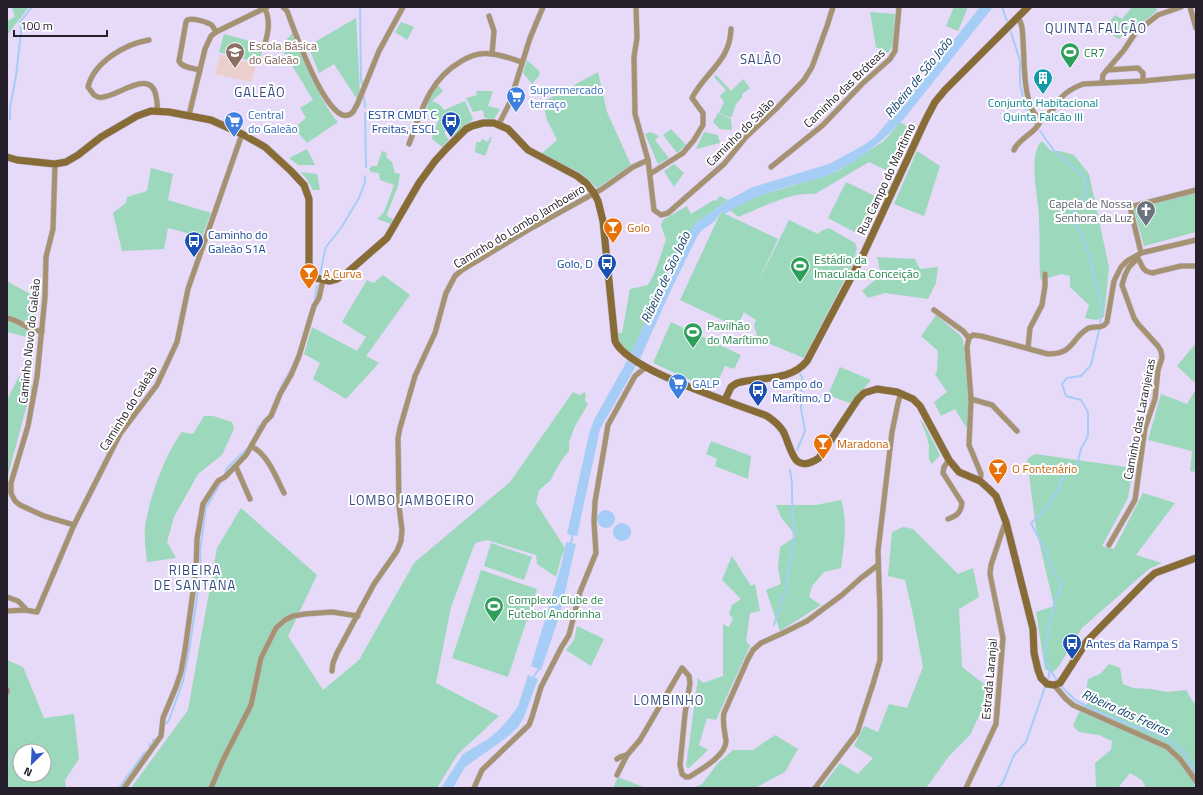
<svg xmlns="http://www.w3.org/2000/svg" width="1203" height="795" viewBox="0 0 1203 795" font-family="'Titillium Web',sans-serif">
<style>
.education{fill:#eacfcc}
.green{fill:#9bd8bc;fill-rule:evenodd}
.water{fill:#a6cdf6}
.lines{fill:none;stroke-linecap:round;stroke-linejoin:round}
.stream{stroke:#a6cdf6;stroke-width:2}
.street-casing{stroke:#c4b8d3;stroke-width:6}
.secondary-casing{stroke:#c4b8d3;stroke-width:8}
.street{stroke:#a59270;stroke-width:5}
.secondary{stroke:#886c36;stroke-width:7}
.labels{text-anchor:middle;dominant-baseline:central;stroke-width:4;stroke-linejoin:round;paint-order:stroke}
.education-label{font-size:12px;fill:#785e54;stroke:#fff;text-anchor:start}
.leisure-label{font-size:12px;fill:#27864d;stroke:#fff;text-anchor:start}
.street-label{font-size:12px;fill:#25202b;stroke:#fff}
.shop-label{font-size:12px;fill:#366cbe;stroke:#fff;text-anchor:start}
.culture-label{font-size:12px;fill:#0d838f;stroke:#fff}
.transit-label{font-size:12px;fill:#164399;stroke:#fff;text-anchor:start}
.worship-label{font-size:12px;fill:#5b616d;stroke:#fff;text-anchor:end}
.food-label{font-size:12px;fill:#c56008;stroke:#fff;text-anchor:start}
.neighbourhood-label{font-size:13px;letter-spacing:1px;fill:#334b84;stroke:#fff}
.water-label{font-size:13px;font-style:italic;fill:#14436e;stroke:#fff}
</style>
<rect width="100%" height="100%" fill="#e7d9f8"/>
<polygon class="education" points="220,55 256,64 251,82 215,74"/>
<g class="green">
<polygon points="12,7 29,7 7,35 7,21 15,17"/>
<polygon points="954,7 968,7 958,31 946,26"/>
<polygon points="1132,7 1156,7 1157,11 1134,29 1131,26 1119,39 1103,30 1115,15 1122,19"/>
<polygon points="870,12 895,14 894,43 888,53 876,47"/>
<polygon points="356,18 360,92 357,99 334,64 319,73 308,46"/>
<polygon points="401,22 414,27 407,40 395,32"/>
<path d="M293,32C306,61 318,99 338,122L307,143L294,128L306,118L300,108L313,100L281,47Z"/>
<polygon points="224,34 264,45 259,63 219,52"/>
<polygon points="527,60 540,72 539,76 532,84 523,73"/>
<polygon points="598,72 607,112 631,165 597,188 579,172 541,154 557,140 547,120 543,102"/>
<polygon points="716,75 731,91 743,79 750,88 742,94 742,97 736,104 731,118 719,113 724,102 720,96 726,90 727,91 714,77"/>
<polygon points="437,84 443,91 432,101 439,104 444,110 465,101 473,119 454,136 448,129 444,133 449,140 442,147 432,139 433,133 439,118 426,110 432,92"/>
<polygon points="476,91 493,91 488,106 500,109 493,121 484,117 483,110 473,112 466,98 477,95"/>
<polygon points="718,113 731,119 732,130 720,129 713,122"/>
<path d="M900,122L908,127L888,171L869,162L815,194C789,192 762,208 738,217L730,210L747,201L764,194L819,178L838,171L884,141Z"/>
<polygon points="671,129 686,145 677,153 663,135"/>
<polygon points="650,132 659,136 655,140 669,158 658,164 645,134"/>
<polygon points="704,132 718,135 720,143 696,149"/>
<polygon points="490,137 492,137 485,156 475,152 476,142 480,142 482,139 488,142"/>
<path d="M1042,141L1051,151H1059L1074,155L1089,174L1109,267L1104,317L1096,320L1085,318L1089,305L1070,287V276L1061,274L1041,280L1040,275C1039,256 1040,238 1039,219C1039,200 1027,155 1042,141Z"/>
<polygon points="307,149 315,165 298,165 289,158"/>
<polygon points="382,151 387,153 386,157 392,162 395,173 400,174 398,186 387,214 388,217 393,219 391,224 377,219 384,212 394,185 380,180 379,173 371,172 369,169 372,166 377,166"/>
<polygon points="917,151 940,166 924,216 894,204"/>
<polygon points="674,164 684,173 674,187 664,171"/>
<polygon points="151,168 173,174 168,200 211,213 202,237 168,228 164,249 122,251 113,213 126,203 127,197 147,191"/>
<polygon points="300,172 317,174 320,190 313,190 306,178"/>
<polygon points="846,182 881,199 862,236 828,218"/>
<polygon points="1196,192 1196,232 1144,246 1133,207"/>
<path d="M720,196L728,200L696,223L674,260L631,353C624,349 617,343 617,333H622L630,289L648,285C657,271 660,255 666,240L661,225L663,220L687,206L691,214L714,200L716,201Z"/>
<polygon points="721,212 778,239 756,286 789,220 818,234 821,231 829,228 855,243 857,248 855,255 857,256 804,358 758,339 754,325 756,320 745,313 744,312 737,327 680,300"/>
<polygon points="877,257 915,259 920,269 938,267 936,283 928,299 885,293 868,298 862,291 881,275"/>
<polygon points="383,275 410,295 366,356 379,363 346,399 313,379 320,363 304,354 312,327 357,351 366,337 342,322 367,280 374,283"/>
<polygon points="7,281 37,298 34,339 7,332"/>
<polygon points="936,315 961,336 963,340 969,397 969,432 955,409 941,416 934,402 947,392 935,374 937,371 938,351 921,336"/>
<polygon points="671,322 741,355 734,369 725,366 718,381 713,379 708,388 653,363"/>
<polygon points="1196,343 1196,384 1177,366"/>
<polygon points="840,367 871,380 852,404 828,395"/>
<polygon points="19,376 32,386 7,479 7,400"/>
<polygon points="1196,389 1196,472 1190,471 1192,451 1148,440 1161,394 1187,404"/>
<path d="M573,392L580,395L585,392L586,395C584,399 585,401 588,404L575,426L569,442V451L561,461L550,481L539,490L536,503L565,548L561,558L556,577L537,564L536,555L487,540L475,543L451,607L436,683L499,716L458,754L437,788H131L188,710L217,548L241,508L317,575L288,636L323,690L359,660L414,563L510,482Z"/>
<path d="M204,416H213L232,422L234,429L222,455L198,474L174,517L167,542L176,558L147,562C146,551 144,538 145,527C149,499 165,454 182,432L193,434Z"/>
<path d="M920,419L924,424L940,455L932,464C927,458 929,454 929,446C928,437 923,428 920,419Z"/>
<polygon points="711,441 751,456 748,479 715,466 717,459 706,454"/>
<polygon points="1035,454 1133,468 1128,498 1102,546 1114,549 1143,493 1175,503 1136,555 1162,563 1149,569 1082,628 1059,666 1052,673 1045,669 1036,612 1054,606 1036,528 1027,459"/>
<path d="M841,500C848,522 844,546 841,568L824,572L812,586L809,597L821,605L780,631L766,590L781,584L778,568L780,547L796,536L781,517L776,505H816Z"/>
<polygon points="903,527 913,529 958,574 973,568 979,597 959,609 962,667 988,687 980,714 970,735 949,756 926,788 821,788 840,763 858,774 873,758 854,746 864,726 878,732 889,704 907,708 923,667 913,615 905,580 888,576 892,532"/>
<polygon points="491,543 532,557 524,580 484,566"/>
<polygon points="732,556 751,586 755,584 760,611 750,613 746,641 750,646 716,720 707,718 699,745 708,750 689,768 686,767 698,678 703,683 723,676 723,624 729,627 733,619 729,614 732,605 741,599 722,580"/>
<polygon points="481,570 537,589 508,677 452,658"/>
<polygon points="577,626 604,639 591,666 566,650 574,640"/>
<path d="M7,660L23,667L44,718L74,714L79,759L65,780L66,788H7ZM20,751H44V775H20Z"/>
<polygon points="1109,664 1120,668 1123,684 1133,688 1151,689 1167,692 1186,690 1193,702 1196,703 1196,788 1146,788 1142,780 1130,773 1118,788 1096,788 1095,763 1111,750 1112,741 1099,735 1079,732 1073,726 1078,714 1088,703 1086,692 1088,679 1100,674"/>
<polygon points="775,735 798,749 785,772 755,788 693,788 702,784 718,763 733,750 753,750"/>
<polygon points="618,777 646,788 613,788"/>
</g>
<g class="water">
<path d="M980,7H993L903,120C879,144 853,166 821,178C815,180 808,181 801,183C774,190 748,198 725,214L721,212L715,221L702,230L698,235L670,292L640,359L631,353L685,237L696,223L728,200L753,187L829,164L864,145L874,138L898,110Z"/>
<polygon points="628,359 637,364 600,429 577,536 567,534 589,434 594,420"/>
<circle cx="606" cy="519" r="9"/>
<circle cx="622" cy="532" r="9"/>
<polygon points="566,542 576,544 560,614 541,670 531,666 561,566"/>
<polygon points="528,675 538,679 524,717 518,727 506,738 465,767 453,788 441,788 463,754 488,739 498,731 511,716 518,706"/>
</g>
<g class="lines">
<g class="stream">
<polyline points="360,7 361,79 362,84"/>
<polyline points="1002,7 1007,21"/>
<polyline points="1011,32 1020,61 1020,83 1025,107 1036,125"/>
<polyline points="364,97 365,107"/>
<polyline points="365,113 366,167"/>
<polyline points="10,119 10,108 16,76 21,32 20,22 32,7"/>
<polyline points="1040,131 1055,152 1085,178 1086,194 1074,210 1072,215 1073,222 1079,229 1087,248 1102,307 1100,326 1091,365 1081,376 1067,378 1062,384 1066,396 1081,400 1088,412 1088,436 1081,449 1077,465 1063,477 1058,491 1052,498 1049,506 1031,523 1048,556 1052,570 1062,583 1055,600 1046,642 1044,658 1050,670 1048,679"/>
<polyline points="323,259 326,247 341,228 359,198 365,182 365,176"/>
<polyline points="320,274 323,261"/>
<polyline points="315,298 317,286"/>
<polyline points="281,387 291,369"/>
<polyline points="257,430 259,426"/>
<polyline points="797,450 805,431 801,408 802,377 800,374"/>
<polyline points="225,473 227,468 247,449"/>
<polyline points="207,506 221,482"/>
<polyline points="571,544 573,533"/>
<polyline points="774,625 786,588 794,538 792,497 792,483 790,470"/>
<polyline points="1050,670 1057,680"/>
<polyline points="533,678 540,667"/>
<polyline points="1062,687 1075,700 1090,708 1133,726 1158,734 1176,745 1184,753 1196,772"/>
<polyline points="166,724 169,720 183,681 189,651 201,570 200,551 206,507"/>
<polyline points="153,741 154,739"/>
<polyline points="149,746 151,744"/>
<polyline points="119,788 145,752"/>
<polyline points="998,788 1003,782 1014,755 1026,742 1045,687"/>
</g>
<g class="street-casing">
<g id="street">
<path d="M283,7L287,11C293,26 329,133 352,113C354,111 355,108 357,105L379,51L403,7"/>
<polyline points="636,7 637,38 634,57 635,114 648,160 654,210 661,215 668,213 724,164 746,137 777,108 804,80 812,67 827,26 833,7"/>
<polyline points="1190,7 1196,28"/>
<polyline points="489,16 494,31 492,54"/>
<path d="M1017,19L1020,21L1022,27C1025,52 1022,88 1032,109C1034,114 1036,116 1041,117C1051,115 1055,106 1061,98C1066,92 1075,87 1083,84L1143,81L1196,76"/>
<path d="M149,40C125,44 94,62 88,87L94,95C97,97 100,98 103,97C118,96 151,68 156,96C157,101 158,106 157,111"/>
<path d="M264,47C268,34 271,21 265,9"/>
<path d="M200,70C193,68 182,68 179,61L186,22L187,20C193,18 204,21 210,24C213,25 214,29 216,32"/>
<polyline points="1107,70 1138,68 1143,73 1143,81"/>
<polyline points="1102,83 1103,75 1107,70 1124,50 1136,32 1158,15 1181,7"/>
<polyline points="189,115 205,49 211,36 216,32 267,7"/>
<polyline points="499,124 510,102 530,38 543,7"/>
<path d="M409,144C421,112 429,80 460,62C469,56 481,52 492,54C502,55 512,59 522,62"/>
<path d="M1014,150C1019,137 1040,132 1041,117"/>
<polyline points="55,164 53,229 46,257 45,297 37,377 28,426 11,483 11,493 15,501 20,505 44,516 74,525"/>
<polyline points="771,167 823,125 863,83 890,59 895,51 899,7"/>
<path d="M650,174L683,153L694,140L703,125V113L692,98C705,72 730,62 731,29"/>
<polyline points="1141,253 1130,207 1196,190"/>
<polyline points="1137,256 1143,268 1146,271 1152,273 1181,266 1196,266"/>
<polyline points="934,310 963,331 969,338"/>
<path d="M7,318C23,321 26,331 42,331"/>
<polyline points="1028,348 1030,328 1042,305 1045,286 1045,274"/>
<polyline points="971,399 992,405 1017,431"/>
<path d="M252,447C267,453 277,479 284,493"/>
<polyline points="236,467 250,499"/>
<path d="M980,481L981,474L969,445L971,399L967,347L969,338L973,335L981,336L1048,354C1074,354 1071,339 1087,329C1094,325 1102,330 1107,322L1114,281L1121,267L1127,261L1141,253L1196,240"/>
<path d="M948,519C957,516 961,512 962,503L943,473L944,467L949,460"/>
<polyline points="1109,545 1135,500 1145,428 1155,399 1158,370 1162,358 1161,351 1158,346 1138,324 1134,318 1122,285 1125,275 1129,267 1138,258"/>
<polyline points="7,597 18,601 25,608 25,610"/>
<polyline points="7,611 25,610 37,612 74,525 120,434 157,385 177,342 188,289 242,134"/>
<polyline points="332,671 333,663 337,653 374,584 397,551 401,541 402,530 399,506 398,438 400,428 415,376 435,333 446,293 455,276 462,270 528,230 602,189 633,167 648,160"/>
<polyline points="1054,685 1066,699 1073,705 1167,747 1180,759 1196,781"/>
<polyline points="7,690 7,692"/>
<polyline points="617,759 620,757 627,755"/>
<path d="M617,775L627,755L640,740L682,668L689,676L690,683L685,714L680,765L682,774L686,777H689C700,770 726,756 726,741C725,732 722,723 724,713L748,659L753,650L761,643L783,633L807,621L842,595L861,578L878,565"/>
<polyline points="124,788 161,736 163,718 176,687 181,672 185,650 196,570 197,539 203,504 218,481 225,477 246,455 265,422 271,416 280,394 291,375 299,356 314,306 319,298 323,280"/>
<polyline points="211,788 223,760 251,705 261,658 276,628 285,620 293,616 305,614 332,612 358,616"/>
<polyline points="474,788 482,770 529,725 532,717 541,687 561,648 569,635 580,592 596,553 594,522 595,502 608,425 635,376 646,367"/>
<polyline points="815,788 857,733 873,684 880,660 880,613 878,551 892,432 898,403 901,393"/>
<polyline points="966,788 996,724 1003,638 990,574 991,565 1004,526 1006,522"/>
</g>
</g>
<g class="secondary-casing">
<g id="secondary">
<path d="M7,157L17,160L55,164L66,162L78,155L101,137L137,116L151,111L169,112L211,120L242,134L265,147L291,171L304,185L309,199V271L316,278L329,281L337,279L348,272L387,238L419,183L435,161L446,149L466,129L472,126L483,123H494L508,129L528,150L577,176L586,183L594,193L598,201L603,221L615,341C628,371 735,403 767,416C773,420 779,425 783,431C792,448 792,476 819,458L858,399L864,393L877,389L897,392L913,399L920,406L949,460L959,472L980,481L989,489L996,496L1006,522L1033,629L1034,653L1038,670L1041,678L1047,684L1054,685L1060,683L1087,641L1146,581L1155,573L1196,558"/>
<path d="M725,400L731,387L737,383C761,376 790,382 807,361L863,255L926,119L935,102L945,90L1028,7"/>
</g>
</g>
<use href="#street" class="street"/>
<use href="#secondary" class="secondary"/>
</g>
<defs>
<g id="school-pin" transform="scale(1)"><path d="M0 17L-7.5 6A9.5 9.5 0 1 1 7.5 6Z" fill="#8d6e63" stroke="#fff"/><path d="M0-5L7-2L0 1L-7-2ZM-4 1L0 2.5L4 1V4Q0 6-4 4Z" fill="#fff"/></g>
<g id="stadium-pin" transform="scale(1)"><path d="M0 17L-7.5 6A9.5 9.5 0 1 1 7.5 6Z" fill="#2e9e5b" stroke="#fff"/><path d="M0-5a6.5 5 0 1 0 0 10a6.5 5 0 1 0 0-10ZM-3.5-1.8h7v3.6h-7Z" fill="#fff"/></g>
<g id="building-pin" transform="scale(1)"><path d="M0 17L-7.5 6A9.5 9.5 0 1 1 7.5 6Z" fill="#0f9aa8" stroke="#fff"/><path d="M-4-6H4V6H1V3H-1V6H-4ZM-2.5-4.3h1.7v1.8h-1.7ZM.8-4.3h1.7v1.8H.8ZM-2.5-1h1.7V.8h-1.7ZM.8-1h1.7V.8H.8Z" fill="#fff"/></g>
<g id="supermarket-pin" transform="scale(1)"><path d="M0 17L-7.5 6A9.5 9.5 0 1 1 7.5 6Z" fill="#3f7fe0" stroke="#fff"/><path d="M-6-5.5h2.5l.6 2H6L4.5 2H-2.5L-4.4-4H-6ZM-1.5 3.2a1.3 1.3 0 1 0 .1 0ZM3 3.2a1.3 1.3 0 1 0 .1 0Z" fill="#fff"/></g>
<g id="bus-pin" transform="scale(1)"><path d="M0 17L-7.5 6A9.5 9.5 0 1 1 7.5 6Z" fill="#1a4fb4" stroke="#fff"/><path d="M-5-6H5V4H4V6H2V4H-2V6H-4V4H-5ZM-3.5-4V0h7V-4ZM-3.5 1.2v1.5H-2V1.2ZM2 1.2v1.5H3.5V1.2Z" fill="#fff"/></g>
<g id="church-pin" transform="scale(1)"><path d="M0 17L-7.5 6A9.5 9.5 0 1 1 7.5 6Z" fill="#6b7280" stroke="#fff"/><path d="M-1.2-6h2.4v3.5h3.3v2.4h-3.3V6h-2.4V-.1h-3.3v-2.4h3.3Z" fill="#fff"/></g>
<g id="bar-pin" transform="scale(1)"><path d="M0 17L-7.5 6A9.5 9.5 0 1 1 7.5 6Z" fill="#e8710a" stroke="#fff"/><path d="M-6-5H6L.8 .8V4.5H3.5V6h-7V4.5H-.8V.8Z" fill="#fff"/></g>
</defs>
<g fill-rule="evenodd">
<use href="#school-pin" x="235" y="52"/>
<use href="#stadium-pin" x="1070" y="52"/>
<use href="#building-pin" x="1043" y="78"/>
<use href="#supermarket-pin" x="516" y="96"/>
<use href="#supermarket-pin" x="234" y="121"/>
<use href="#bus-pin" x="451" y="121"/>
<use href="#church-pin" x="1146" y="210"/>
<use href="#bar-pin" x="613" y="227"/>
<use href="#bus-pin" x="194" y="241"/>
<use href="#bus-pin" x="607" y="263"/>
<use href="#stadium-pin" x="800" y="266"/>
<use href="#bar-pin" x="309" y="273"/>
<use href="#stadium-pin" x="693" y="332"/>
<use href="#supermarket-pin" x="678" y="383"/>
<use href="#bus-pin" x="758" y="390"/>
<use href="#bar-pin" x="823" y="443"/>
<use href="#bar-pin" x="998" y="468"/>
<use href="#stadium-pin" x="494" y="606"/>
<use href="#bus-pin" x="1072" y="643"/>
</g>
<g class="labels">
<g class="education-label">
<text x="249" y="45">Escola Básica<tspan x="249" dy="14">do Galeão</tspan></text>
</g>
<g class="leisure-label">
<text x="1084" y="52">CR7</text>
<text x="814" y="259">Estádio da<tspan x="814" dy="14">Imaculada Conceição</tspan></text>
<text x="707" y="325">Pavilhão<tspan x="707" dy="14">do Marítimo</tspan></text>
<text x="508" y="599">Complexo Clube de<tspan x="508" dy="14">Futebol Andorinha</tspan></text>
</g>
<g class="street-label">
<text transform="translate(844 88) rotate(-44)">Caminho das Bróteas</text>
<text transform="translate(740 132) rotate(-45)">Caminho do Salão</text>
<text transform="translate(886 179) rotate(-65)">Rua Campo do Marítimo</text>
<text transform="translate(519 226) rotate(-31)">Caminho do Lombo Jamboeiro</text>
<text transform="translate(29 341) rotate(-84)">Caminho Novo do Galeão</text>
<text transform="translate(128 408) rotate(-58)">Caminho do Galeão</text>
<text transform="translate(1139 419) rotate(-79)">Caminho das Laranjeiras</text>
<text transform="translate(989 679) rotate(-85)">Estrada Laranjal</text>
</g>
<g class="shop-label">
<text x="530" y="89">Supermercado<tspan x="530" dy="14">terraço</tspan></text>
<text x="248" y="114">Central<tspan x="248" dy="14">do Galeão</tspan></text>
<text x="692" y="383">GALP</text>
</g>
<g class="culture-label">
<text x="1043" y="102">Conjunto Habitacional<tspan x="1043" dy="14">Quinta Falcão III</tspan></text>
</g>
<g class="transit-label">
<text x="437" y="114" text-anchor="end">ESTR CMDT C<tspan x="437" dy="14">Freitas, ESCL</tspan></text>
<text x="208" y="234">Caminho do<tspan x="208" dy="14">Galeão S1A</tspan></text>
<text x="593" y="263" text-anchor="end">Golo, D</text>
<text x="772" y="383">Campo do<tspan x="772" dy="14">Marítimo, D</tspan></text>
<text x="1086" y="643">Antes da Rampa S</text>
</g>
<g class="worship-label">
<text x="1132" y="203">Capela de Nossa<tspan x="1132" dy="14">Senhora da Luz</tspan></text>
</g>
<g class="food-label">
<text x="627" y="227">Golo</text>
<text x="323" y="273">A Curva</text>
<text x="837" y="443">Maradona</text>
<text x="1012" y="468">O Fontenário</text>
</g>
<g class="neighbourhood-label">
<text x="1096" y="28">QUINTA FALÇÃO</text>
<text x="761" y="59">SALÃO</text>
<text x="260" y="92">GALEÃO</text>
<text x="412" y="500">LOMBO JAMBOEIRO</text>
<text x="195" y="570">RIBEIRA<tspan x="195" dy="15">DE SANTANA</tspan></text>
<text x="669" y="700">LOMBINHO</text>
</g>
<g class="water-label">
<text transform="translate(918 77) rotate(-51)">Ribeira de São João</text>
<text transform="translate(665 277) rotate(-65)">Ribeira de São João</text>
<text transform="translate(1126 712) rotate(24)">Ribeira das Freiras</text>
</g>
</g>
<rect width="1203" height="795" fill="none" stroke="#25202b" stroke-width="16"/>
<g transform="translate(32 763) rotate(204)"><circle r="19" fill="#ffffff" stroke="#a8a6aa"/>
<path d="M0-3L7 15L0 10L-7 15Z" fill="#3058c7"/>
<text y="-6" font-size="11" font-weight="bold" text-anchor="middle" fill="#25202b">N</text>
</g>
<path d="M14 30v6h93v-6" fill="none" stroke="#25202b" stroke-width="2"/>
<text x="20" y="30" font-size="12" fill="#25202b" stroke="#ffffff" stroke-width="3" paint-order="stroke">100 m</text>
</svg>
